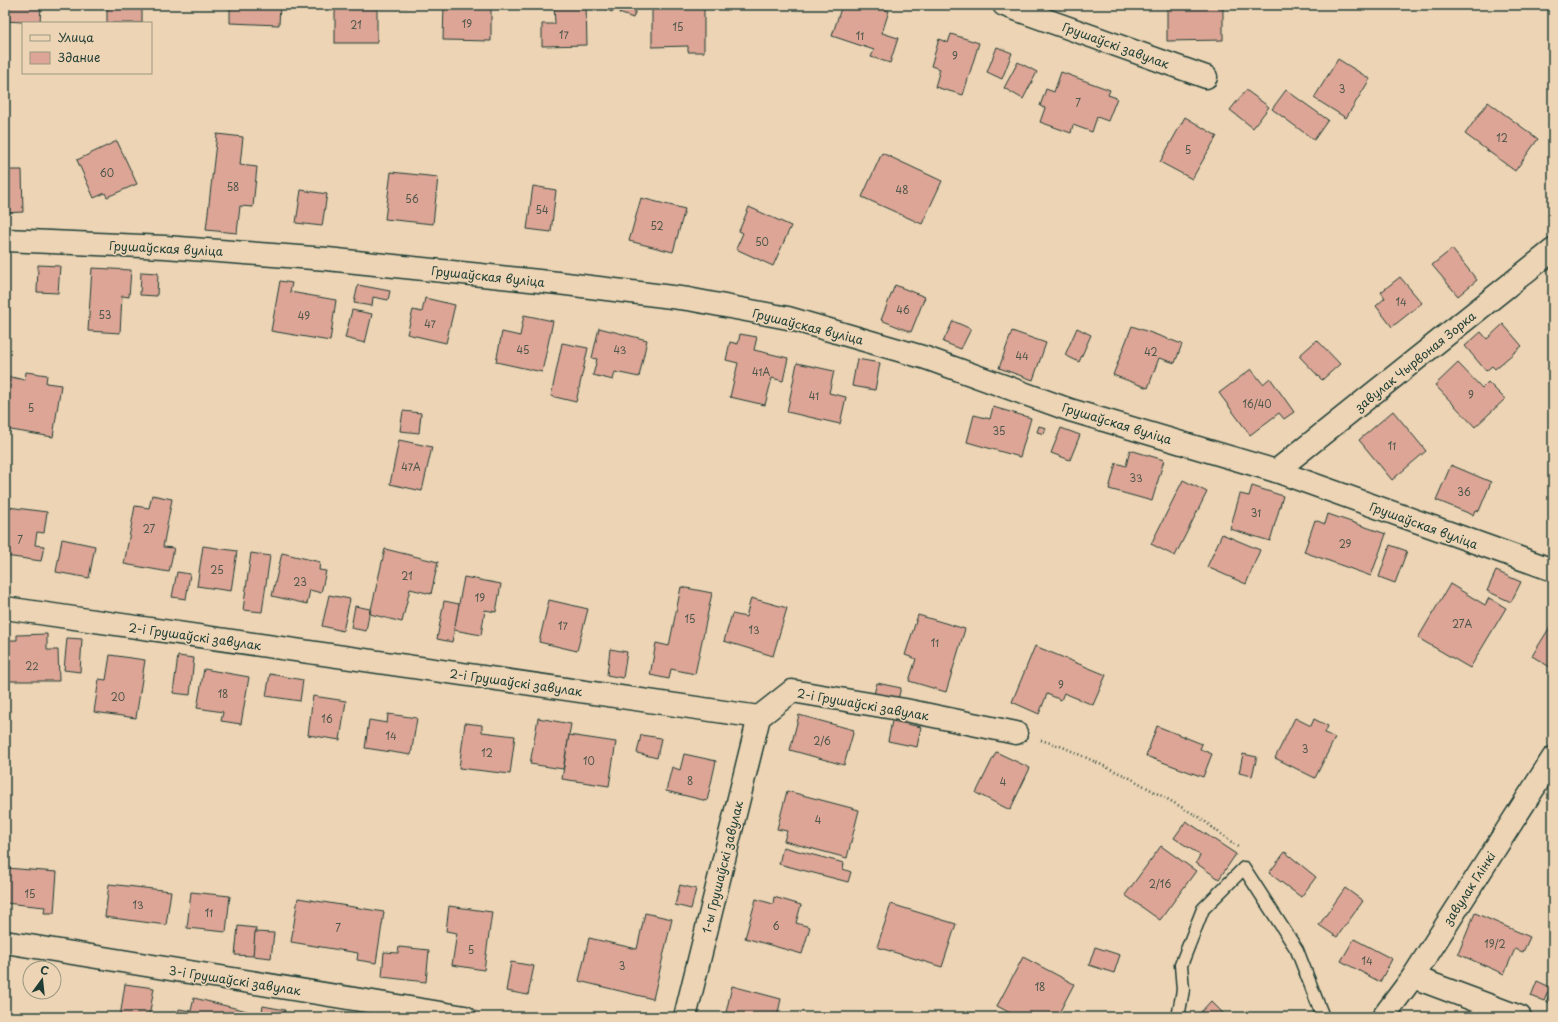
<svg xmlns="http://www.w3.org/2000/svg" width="1558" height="1022" viewBox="0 0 1558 1022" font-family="'Playpen Sans',sans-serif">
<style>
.building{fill:#dca595;stroke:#1f3d34}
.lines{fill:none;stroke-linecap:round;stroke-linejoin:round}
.lane-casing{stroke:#1f3d34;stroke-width:15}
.street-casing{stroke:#1f3d34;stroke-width:25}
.path{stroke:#1f3d34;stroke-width:2.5;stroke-dasharray:1 3;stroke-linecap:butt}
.lane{stroke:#ecd4b5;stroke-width:12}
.street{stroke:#ecd4b5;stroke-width:22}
.labels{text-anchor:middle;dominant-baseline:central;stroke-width:3;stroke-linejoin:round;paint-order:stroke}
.number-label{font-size:10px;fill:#4e574c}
.street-label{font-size:12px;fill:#1f3d34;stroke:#ecd4b5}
</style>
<rect width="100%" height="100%" fill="#ecd4b5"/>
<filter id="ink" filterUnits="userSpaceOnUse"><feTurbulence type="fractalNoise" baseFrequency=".025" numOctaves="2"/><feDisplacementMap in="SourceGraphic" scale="8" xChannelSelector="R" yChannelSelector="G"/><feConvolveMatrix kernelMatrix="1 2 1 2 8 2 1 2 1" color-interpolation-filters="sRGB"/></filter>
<g filter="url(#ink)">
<g class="building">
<polygon points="5,5 41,5 40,23 5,21"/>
<rect x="107" y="5" width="35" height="18"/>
<polygon points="230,5 280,5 279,25 230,23"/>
<rect x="335" y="5" width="42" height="38"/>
<rect x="388" y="5" width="19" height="2"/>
<polygon points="444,5 491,5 491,41 443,40"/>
<polygon points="554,5 586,5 587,45 542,46 542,24 555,24"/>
<polygon points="596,5 615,5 612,12"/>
<polygon points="622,5 638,5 633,18 619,13"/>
<polygon points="652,5 704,5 704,52 688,52 688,46 652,47"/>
<polygon points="842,5 854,7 855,5 872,5 889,11 882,33 898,38 890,63 871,57 874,50 832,36"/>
<polygon points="1167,5 1223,5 1223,40 1167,41"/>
<polygon points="951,34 979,43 963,95 935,87 940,69 931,66 939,39 948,43"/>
<polygon points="997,47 1012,53 1002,79 987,72"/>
<polygon points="1338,59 1370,79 1346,118 1314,98"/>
<polygon points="1018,62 1037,72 1023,99 1004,88"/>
<polygon points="1061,72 1110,90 1108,95 1117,98 1108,121 1097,117 1092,132 1073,125 1071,133 1040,122 1045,108 1040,106 1046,89 1054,92"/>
<polygon points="1246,90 1269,107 1253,128 1230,110"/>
<polygon points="1286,90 1328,120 1314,140 1272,109"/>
<polygon points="1488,102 1538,139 1515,171 1465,134"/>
<polygon points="1185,117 1217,136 1192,179 1160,162"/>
<polygon points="217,134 243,137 240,165 257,167 253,207 240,206 237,233 206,230"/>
<polygon points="117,141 137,184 107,197 105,193 94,198 77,160"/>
<polygon points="882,153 942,181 922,224 862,197"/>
<polygon points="5,170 22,170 23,212 5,213"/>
<polygon points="391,172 438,177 433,224 385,219"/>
<polygon points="533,186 556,190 551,232 527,229"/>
<polygon points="301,190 327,194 322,226 296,223"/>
<polygon points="641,198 685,209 673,252 629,241"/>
<polygon points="749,207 791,226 773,266 736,249 743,233 739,231"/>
<polygon points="1452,249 1477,280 1458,296 1432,265"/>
<polygon points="38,265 60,266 58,293 37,292"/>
<polygon points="92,268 131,270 129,297 122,296 120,333 88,331"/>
<polygon points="141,272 158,273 157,296 140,295"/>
<polygon points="1400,277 1422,303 1392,327 1376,306 1385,298 1381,292"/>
<polygon points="280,281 292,283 290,292 336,300 330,341 271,331"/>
<polygon points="358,285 390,291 388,300 373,297 372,306 354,303"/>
<polygon points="895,285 925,297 911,332 881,320"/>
<polygon points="425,298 455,305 446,343 407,334 413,310 422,312"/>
<polygon points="352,310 372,314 365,343 345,338"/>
<polygon points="524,315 553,321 542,372 496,362 502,332 520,336"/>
<polygon points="953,321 971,329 961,349 943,342"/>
<polygon points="1503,324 1522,346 1495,369 1492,366 1486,371 1465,346 1481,332 1487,339"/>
<polygon points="1132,326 1182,344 1175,363 1159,358 1148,388 1113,375"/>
<polygon points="599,328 647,340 639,377 615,372 613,380 593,375 597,359 592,358"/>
<polygon points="1077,328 1091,335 1079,362 1065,355"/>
<polygon points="1012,331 1046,343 1033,380 999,368"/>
<polygon points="740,334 757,337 754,350 788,358 783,381 772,378 765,405 730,397 738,363 726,360 730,342 738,344"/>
<polygon points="1317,340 1340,364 1322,380 1299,356"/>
<polygon points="562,343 588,348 576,402 551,396"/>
<polygon points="857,359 880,363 875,390 852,386"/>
<polygon points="797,363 834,371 829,393 846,397 840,424 787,412"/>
<polygon points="1458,363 1482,388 1488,382 1505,399 1475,427 1435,385"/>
<polygon points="1251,369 1263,384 1270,378 1294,412 1284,419 1279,413 1250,435 1219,393"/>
<polygon points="26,372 47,375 46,383 61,385 53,437 5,429 6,376 25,380"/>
<polygon points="993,407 1031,418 1020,457 967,442 974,415 990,419"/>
<polygon points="403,411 421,413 419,433 400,431"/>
<polygon points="1393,411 1426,451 1392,480 1359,440"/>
<polygon points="1039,426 1046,428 1044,434 1037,432"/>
<polygon points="1061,428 1080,435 1070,460 1051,453"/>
<polygon points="399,440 432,447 422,491 390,484"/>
<polygon points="1130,450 1164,460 1152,501 1109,489 1116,463 1126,466"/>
<polygon points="1451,465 1491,482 1479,511 1475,510 1473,515 1436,500"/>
<polygon points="1183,480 1207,492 1175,556 1151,544"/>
<polygon points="1252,486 1283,496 1270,541 1230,529 1240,494 1249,496"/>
<polygon points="152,495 172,499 163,547 174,548 169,572 124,564 135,506 149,508"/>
<polygon points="8,507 47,512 44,533 37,532 35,545 44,546 41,561 5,556 5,524"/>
<polygon points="1328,514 1386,534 1371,576 1304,552 1315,520 1325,524"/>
<polygon points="1222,534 1260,550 1246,584 1207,567"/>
<polygon points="62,539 95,546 89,578 56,572"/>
<polygon points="1390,545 1407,551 1395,583 1379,577"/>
<polygon points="203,546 237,551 231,591 197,586"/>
<polygon points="385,549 438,562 431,594 410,589 402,622 370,614"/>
<polygon points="251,553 270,556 262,612 243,610"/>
<polygon points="282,553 320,562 319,570 326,571 321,593 310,590 307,604 272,596"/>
<polygon points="1496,571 1521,582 1511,602 1487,591"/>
<polygon points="177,572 190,574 186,599 172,597"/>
<polygon points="464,577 501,584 496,612 485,610 481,635 454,630"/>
<polygon points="1450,584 1485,605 1489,598 1506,608 1470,668 1418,638"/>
<polygon points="681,587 712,593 695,674 671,669 669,679 650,675 656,643 669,646"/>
<polygon points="329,595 350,599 343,631 322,626"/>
<polygon points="751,598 787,608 773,656 724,641 732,614 746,617"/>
<polygon points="549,600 588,609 577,651 539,642"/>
<polygon points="444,601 459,604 452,642 437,639"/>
<polygon points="355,606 370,609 366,631 351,628"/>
<polygon points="918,615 965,629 946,692 909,681 916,659 905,655"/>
<polygon points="1553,622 1553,669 1532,656"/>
<polygon points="47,634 47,650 58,650 59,681 5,681 5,640 17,640 17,635"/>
<polygon points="67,638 82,639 80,672 64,670"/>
<polygon points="1035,646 1106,675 1093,705 1064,693 1061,700 1047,694 1039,714 1012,702"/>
<polygon points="610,649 627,652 623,678 607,675"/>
<polygon points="110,655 145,660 136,718 94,712 99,679 106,680"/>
<polygon points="178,656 194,658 190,695 173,693"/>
<polygon points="204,669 249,677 241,724 221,721 223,712 197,708"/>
<polygon points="270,674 303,680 300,701 266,696"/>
<polygon points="877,683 901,688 898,699 874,694"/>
<polygon points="313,696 346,701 340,740 308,735"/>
<polygon points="388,714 417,718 411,755 365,748 369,720 387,723"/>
<polygon points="799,715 854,730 844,765 790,750"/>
<polygon points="538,718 571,724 563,769 530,764"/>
<polygon points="1295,718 1311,726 1314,719 1328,726 1325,733 1335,738 1315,778 1275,758"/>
<polygon points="892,721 921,727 917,747 888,741"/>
<polygon points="465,723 482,725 482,732 515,736 510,774 459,768"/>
<polygon points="1157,726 1202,744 1200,749 1212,754 1203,777 1146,756"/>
<polygon points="569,735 616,742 609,786 562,779"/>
<polygon points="641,735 661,738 657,758 637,753"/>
<polygon points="996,752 1030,768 1010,810 976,793"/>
<polygon points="684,754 716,761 707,801 666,791 672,767 680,770"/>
<polygon points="1243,754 1257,757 1252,776 1239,773"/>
<polygon points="787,791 859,810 847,858 784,841 787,831 777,829"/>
<polygon points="1186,821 1236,854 1219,879 1196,863 1200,855 1174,838"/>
<polygon points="1161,846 1196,871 1160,920 1125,895"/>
<polygon points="783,847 844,863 843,869 851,872 848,882 779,864"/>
<polygon points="1285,852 1316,877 1301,897 1269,873"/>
<polygon points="6,868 57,872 54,913 44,913 45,907 5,903"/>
<polygon points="109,884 171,891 166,925 105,917"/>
<polygon points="680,885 696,889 691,909 675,905"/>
<polygon points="1345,888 1363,901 1337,937 1319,925"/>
<polygon points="191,892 230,896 226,932 187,928"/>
<polygon points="774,897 801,905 796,923 810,927 802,954 745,938 756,899 773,904"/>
<polygon points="298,898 384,912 376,963 357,960 358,953 291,942"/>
<polygon points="891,904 956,924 942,967 877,947"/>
<polygon points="449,906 492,912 484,970 452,965 457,933 446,931"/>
<polygon points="645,913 672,919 653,999 579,981 589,938 637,949"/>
<polygon points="1475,913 1530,937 1523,952 1515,949 1504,974 1458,954"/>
<polygon points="238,926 256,928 253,956 235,955"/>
<polygon points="255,932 274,933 271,958 253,956"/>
<polygon points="1354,939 1392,959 1380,982 1341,961"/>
<polygon points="399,947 429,950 426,982 382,977 384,952 398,953"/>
<polygon points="1095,947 1120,955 1114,973 1089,965"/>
<polygon points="1023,957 1074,984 1057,1017 1018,1017 997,1006"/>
<polygon points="511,962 534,966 528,995 506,991"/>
<polygon points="1537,981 1550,987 1544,1001 1531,996"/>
<polygon points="125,984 154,988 149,1017 120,1017"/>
<polygon points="1553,985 1553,1004 1546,1002"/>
<polygon points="732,986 781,999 777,1017 725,1017"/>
<polygon points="194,998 247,1011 246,1017 177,1017 179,1009 191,1011"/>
<polygon points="1211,1001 1227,1017 1204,1017 1200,1013"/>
<polygon points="263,1006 285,1010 284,1017 261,1017"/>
</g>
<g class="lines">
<g class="lane-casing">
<polyline id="lane" points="1178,1017 1183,990 1181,965 1203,909 1244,868 1297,950 1323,1017"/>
</g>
<g class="street-casing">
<g id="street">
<polyline points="1004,5 1206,77"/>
<polyline points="5,240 165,247 327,259 558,283 688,299 788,318 926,358 1070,410 1276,471 1553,570"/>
<polyline points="1276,471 1553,250"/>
<polyline points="5,608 759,717 792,691 905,710 1016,733"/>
<polyline points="5,942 465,1017"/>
<polyline points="1413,977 1520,1017"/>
<polyline points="685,1017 759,717"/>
<polyline points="1383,1017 1413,977 1553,758"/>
</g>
</g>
<polyline class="path" points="1041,740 1063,747 1130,778 1199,817 1238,847"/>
<use href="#lane" class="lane"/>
<use href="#street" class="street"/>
</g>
</g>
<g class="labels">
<g class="number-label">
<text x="467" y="23">19</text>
<text x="356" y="24">21</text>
<text x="678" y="26">15</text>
<text x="564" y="34">17</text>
<text x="860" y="35">11</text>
<text x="955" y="55">9</text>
<text x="1342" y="88">3</text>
<text x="1078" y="102">7</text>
<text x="1502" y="137">12</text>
<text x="1188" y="149">5</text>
<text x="107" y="172">60</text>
<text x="233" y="186">58</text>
<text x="902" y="189">48</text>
<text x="412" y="198">56</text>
<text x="542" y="209">54</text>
<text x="657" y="225">52</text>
<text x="762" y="241">50</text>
<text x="1401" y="301">14</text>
<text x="903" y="309">46</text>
<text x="105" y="314">53</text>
<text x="304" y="315">49</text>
<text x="430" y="323">47</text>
<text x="523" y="349">45</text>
<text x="620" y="349">43</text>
<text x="1151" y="351">42</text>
<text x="1022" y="355">44</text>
<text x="761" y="371">41А</text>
<text x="1471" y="394">9</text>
<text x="814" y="395">41</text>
<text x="1257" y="403">16/40</text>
<text x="31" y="407">5</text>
<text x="999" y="430">35</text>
<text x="1392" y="445">11</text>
<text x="411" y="466">47А</text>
<text x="1136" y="477">33</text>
<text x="1464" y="491">36</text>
<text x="1256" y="512">31</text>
<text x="149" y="528">27</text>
<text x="20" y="539">7</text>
<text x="1345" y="543">29</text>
<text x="217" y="569">25</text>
<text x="407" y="575">21</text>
<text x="300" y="581">23</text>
<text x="480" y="597">19</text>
<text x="690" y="618">15</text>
<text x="1462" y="623">27А</text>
<text x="563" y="625">17</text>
<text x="754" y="629">13</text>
<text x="935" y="642">11</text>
<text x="32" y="665">22</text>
<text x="1061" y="684">9</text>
<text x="223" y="693">18</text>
<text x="118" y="696">20</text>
<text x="327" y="718">16</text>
<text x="391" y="735">14</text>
<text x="822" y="740">2/6</text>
<text x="1305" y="748">3</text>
<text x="487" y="752">12</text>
<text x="589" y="760">10</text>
<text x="690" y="780">8</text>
<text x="1003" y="781">4</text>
<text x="818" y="819">4</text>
<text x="1160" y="883">2/16</text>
<text x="30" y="893">15</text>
<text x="138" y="904">13</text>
<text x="209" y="912">11</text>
<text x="776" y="925">6</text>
<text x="338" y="927">7</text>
<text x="1495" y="943">19/2</text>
<text x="471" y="949">5</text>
<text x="1367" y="960">14</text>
<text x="622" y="965">3</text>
<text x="1040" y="986">18</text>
</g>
<g class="street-label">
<text transform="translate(1116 45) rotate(20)">Грушаўскі завулак</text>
<text transform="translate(166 248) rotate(3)">Грушаўская вуліца</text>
<text transform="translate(488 276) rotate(6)">Грушаўская вуліца</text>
<text transform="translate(808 326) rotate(14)">Грушаўская вуліца</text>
<text transform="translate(1415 361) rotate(-39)">завулак Чырвоная Зорка</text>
<text transform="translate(1117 423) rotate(17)">Грушаўская вуліца</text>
<text transform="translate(1424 525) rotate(20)">Грушаўская вуліца</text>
<text transform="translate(195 636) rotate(8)">2-і Грушаўскі завулак</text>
<text transform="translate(516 682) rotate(8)">2-і Грушаўскі завулак</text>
<text transform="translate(863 704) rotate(10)">2-і Грушаўскі завулак</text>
<text transform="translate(722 867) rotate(-76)">1-ы Грушаўскі завулак</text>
<text transform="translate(1469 888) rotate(-57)">завулак Глінкі</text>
<text transform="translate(235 980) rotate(9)">3-і Грушаўскі завулак</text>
</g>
</g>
<rect width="1558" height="1022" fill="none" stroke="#ecd4b5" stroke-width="20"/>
<rect x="10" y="10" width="1538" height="1002" fill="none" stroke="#1f3d34" stroke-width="1.5" filter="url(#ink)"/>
<rect x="22" y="22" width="130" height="52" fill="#ecd4b5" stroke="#9a9881"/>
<rect x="30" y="35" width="20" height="6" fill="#ecd4b5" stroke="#9a9881"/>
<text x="58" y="42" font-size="12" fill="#1f3d34">Улица</text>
<rect x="30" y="52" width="20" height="12" fill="#dca595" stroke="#9a9881"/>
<text x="58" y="62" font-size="12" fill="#1f3d34">Здание</text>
<g transform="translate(42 980) rotate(15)"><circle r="19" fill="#ecd4b5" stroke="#9a9881"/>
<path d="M0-3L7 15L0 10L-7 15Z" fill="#1f3d34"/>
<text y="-6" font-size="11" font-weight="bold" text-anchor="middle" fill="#1f3d34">С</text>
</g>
</svg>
